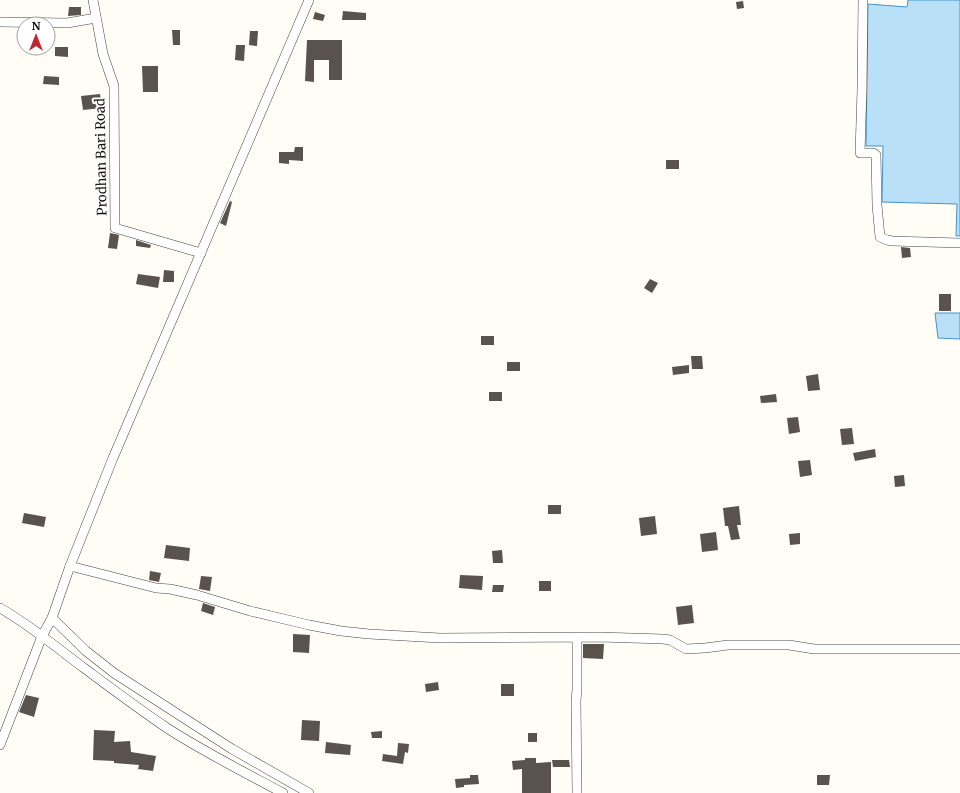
<svg xmlns="http://www.w3.org/2000/svg" width="960" height="793" viewBox="0 0 960 793" font-family="Merriweather,serif">
<style>
.water{fill:#b9e0f7;stroke:#3f96cf}
.building{fill:#5a524d}
.lines{fill:none;stroke-linecap:round;stroke-linejoin:round}
.minor-casing{stroke:#444;stroke-width:10}
.minor{stroke:#fff;stroke-width:9}
.labels{text-anchor:middle;dominant-baseline:central;stroke-width:4;stroke-linejoin:round;paint-order:stroke}
.street-label{font-size:13px;fill:#111;stroke:#fff}
</style>
<rect width="100%" height="100%" fill="#fffdf5"/>
<g class="water">
<polygon points="908,0 960,0 960,236 956,236 957,204 882,202 883,146 866,146 868,4 907,7"/>
<polygon points="935,313 960,313 960,339 938,338"/>
</g>
<g class="building">
<polygon points="743,1 744,8 737,9 736,2"/>
<polygon points="69,7 81,7 81,15 68,16"/>
<polygon points="343,11 366,13 366,20 342,20"/>
<polygon points="315,12 325,15 323,21 313,19"/>
<polygon points="172,30 180,30 180,45 173,45"/>
<polygon points="250,31 258,31 257,46 249,45"/>
<polygon points="307,40 342,40 342,80 329,80 329,60 314,60 314,82 305,81"/>
<polygon points="236,45 245,45 244,61 235,60"/>
<polygon points="55,47 68,47 68,57 55,56"/>
<polygon points="142,66 158,66 158,92 143,92"/>
<polygon points="44,76 59,77 59,85 43,84"/>
<polygon points="100,94 102,108 83,110 81,96"/>
<polygon points="295,147 303,147 303,161 289,160 289,164 279,163 279,152 294,152"/>
<rect x="666" y="160" width="13" height="9"/>
<polygon points="230,201 232,202 226,226 220,223"/>
<polygon points="110,233 119,235 117,249 108,248"/>
<polygon points="136,240 151,245 150,248 136,246"/>
<polygon points="901,247 910,248 911,257 902,258"/>
<polygon points="164,270 174,271 174,282 163,282"/>
<polygon points="138,274 160,277 158,288 136,284"/>
<polygon points="650,279 658,283 652,293 644,288"/>
<rect x="939" y="294" width="12" height="17"/>
<rect x="481" y="336" width="13" height="9"/>
<polygon points="691,356 702,356 703,369 692,369"/>
<rect x="507" y="362" width="13" height="9"/>
<polygon points="689,365 689,373 673,375 672,367"/>
<polygon points="818,374 820,390 808,391 806,376"/>
<rect x="489" y="392" width="13" height="9"/>
<polygon points="776,394 777,402 761,403 760,396"/>
<polygon points="798,417 800,432 789,434 787,418"/>
<polygon points="852,428 854,444 842,445 840,429"/>
<polygon points="875,449 876,457 855,461 853,453"/>
<polygon points="810,460 812,475 800,477 798,461"/>
<polygon points="904,475 905,486 895,487 894,476"/>
<rect x="548" y="505" width="13" height="9"/>
<polygon points="739,506 741,525 737,525 740,539 731,540 728,526 725,526 723,508"/>
<polygon points="24,513 46,517 44,527 22,523"/>
<polygon points="655,516 657,534 641,536 639,518"/>
<polygon points="716,532 718,550 702,552 700,534"/>
<polygon points="800,533 800,544 790,545 789,534"/>
<polygon points="166,545 190,548 189,561 164,558"/>
<polygon points="502,550 503,563 493,563 492,551"/>
<polygon points="150,571 161,573 159,582 149,580"/>
<polygon points="460,575 483,576 482,590 459,588"/>
<polygon points="201,576 212,577 210,591 199,589"/>
<rect x="539" y="581" width="12" height="10"/>
<polygon points="493,585 504,585 503,592 492,592"/>
<polygon points="203,603 215,607 213,615 201,611"/>
<polygon points="692,605 694,623 678,625 676,607"/>
<polygon points="293,634 310,635 309,653 293,652"/>
<polygon points="583,644 604,644 603,659 583,658"/>
<polygon points="438,682 439,690 426,692 425,684"/>
<rect x="501" y="684" width="13" height="12"/>
<polygon points="26,695 39,698 34,717 19,712"/>
<polygon points="302,720 320,721 319,741 301,740"/>
<polygon points="94,730 115,731 114,742 130,741 131,752 156,756 153,771 138,769 139,765 114,763 114,761 93,760"/>
<polygon points="382,731 382,738 372,738 371,732"/>
<rect x="528" y="733" width="9" height="9"/>
<polygon points="326,742 351,745 350,755 325,753"/>
<polygon points="398,743 409,744 408,753 405,752 403,764 382,761 383,754 397,756"/>
<polygon points="525,758 536,758 536,763 551,762 551,793 522,793 522,769 513,770 512,761 525,760"/>
<polygon points="552,760 569,760 570,767 553,767"/>
<polygon points="470,775 478,775 479,784 464,785 464,787 456,788 455,779 470,778"/>
<polygon points="817,775 830,775 829,785 817,785"/>
</g>
<g class="lines">
<g class="minor-casing">
<g id="minor">
<polyline points="93,0 103,54 114,86 115,228 201,253"/>
<polyline points="863,0 862,89 860,153 873,153 876,155 877,205 880,237 887,240 892,241 960,243"/>
<polyline points="0,22 67,23 96,18"/>
<polyline points="70,566 156,588 170,589 197,595 250,611 309,625 341,631 369,634 440,638 599,637 663,639 670,640 686,649 705,648 728,645 789,645 814,649 960,649"/>
<path d="M0,608C30,625 56,647 84,668C111,688 139,709 167,728C204,752 244,772 283,793"/>
<polyline points="52,618 86,651 114,673 232,749 309,793"/>
<polyline points="577,638 577,689 576,701 577,793"/>
<polyline points="0,745 42,636 52,618 70,566 113,458 309,0"/>
</g>
</g>
<use href="#minor" class="minor"/>
</g>
<g class="labels">
<g class="street-label">
<text transform="translate(101 157) rotate(-91)">Prodhan Bari Road</text>
</g>
</g>
<g transform="translate(36 36)"><circle r="19" fill="#ffffff" stroke="#a0a0a0"/>
<path d="M0-3L7 15L0 10L-7 15Z" fill="#c4262e"/>
<text y="-6" font-size="11" font-weight="bold" text-anchor="middle" fill="#111111">N</text>
</g>
</svg>
